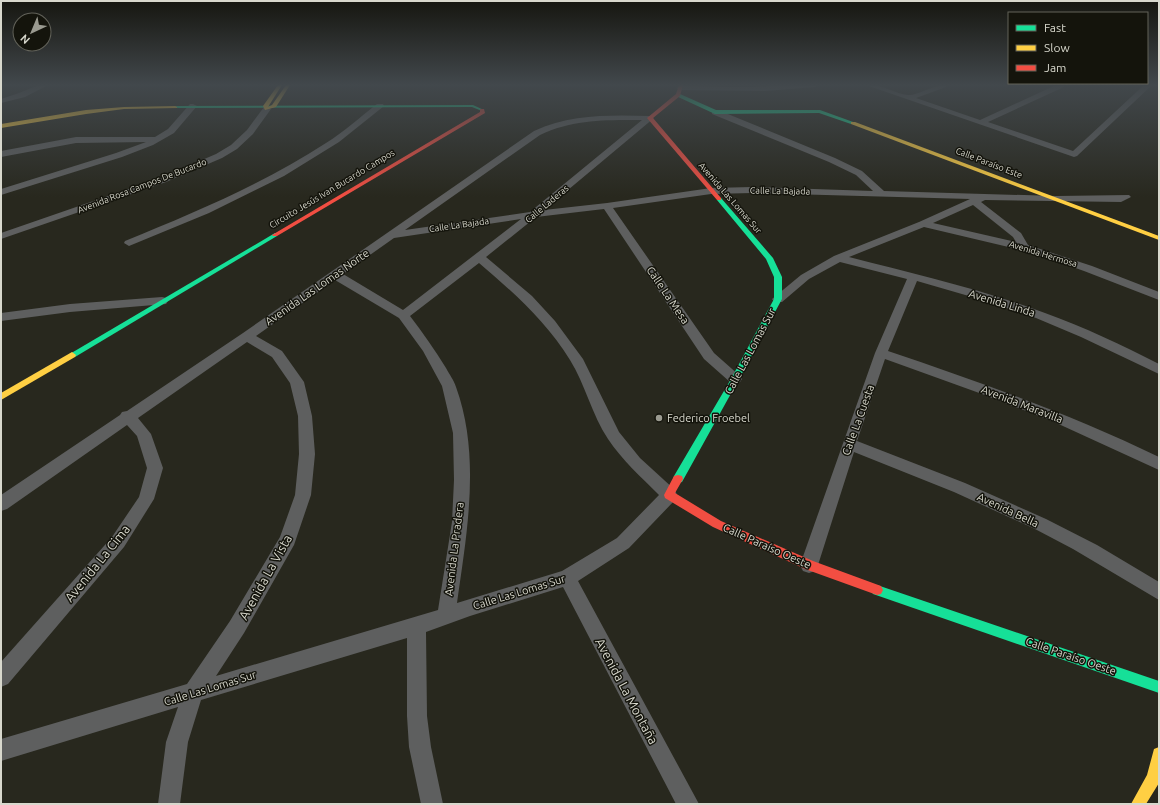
<svg xmlns="http://www.w3.org/2000/svg" width="1160" height="805" viewBox="0 0 1160 805" font-family="Ubuntu,sans-serif">
<style>
.lines{fill:none;stroke-linecap:round;stroke-linejoin:round}
.street{fill:#5e5f5f;fill-rule:evenodd}
.fast{fill:#16e098;fill-rule:evenodd}
.slow{fill:#ffcf43;fill-rule:evenodd}
.jam{fill:#f24e42;fill-rule:evenodd}
.poi-dot{fill:#9a9a90;stroke:#14140c;stroke-width:1.5}
.labels{text-anchor:middle;dominant-baseline:central;stroke-width:3;stroke-linejoin:round;paint-order:stroke}
.far-street-label{font-size:9px;fill:#d8d8cd;stroke:#14140c}
.street-label{font-size:11px;fill:#d8d8cd;stroke:#14140c}
.poi-label{font-size:11px;fill:#d8d8cd;stroke:#14140c;text-anchor:start}
.near-street-label{font-size:13px;fill:#d8d8cd;stroke:#14140c}
</style>
<rect width="100%" height="100%" fill="#28281e"/>
<g class="lines">
<g class="street">
<polygon points="39,85 48,85 25,97 1,103 1,99 19,93"/>
<polygon points="797,85 819,85 815,87 765,91 680,90 676,88 680,86 748,87"/>
<path d="M866,85C881,83 894,94 908,95C916,96 933,85 946,85V87L916,98L980,120L1056,85H1064V87L988,122L1073,151L1144,85H1152L1077,156L1074,157Z"/>
<polygon points="190,104 193,104 197,106 174,133 153,145 122,157 1,195 1,189 116,153 146,142 76,143 1,157 1,151 76,137 155,137 168,129"/>
<path d="M377,104H383L384,106L339,142L284,176L209,213L129,246L124,243L125,241C194,213 263,184 326,143C344,132 360,117 377,104Z"/>
<polygon points="264,107 267,107 271,109 253,134 237,149 222,158 166,182 1,239 1,233 160,178 216,154 231,145 247,130"/>
<path d="M712,110H718L835,158L862,171L884,191L1056,196L1129,195L1131,197L1121,202L985,200L981,202L1021,233L1028,245L1092,266L1159,292V300L1084,271L1030,252L924,227L849,257C915,274 981,289 1045,313C1084,327 1122,345 1159,364V374L1081,337L1036,318L986,301L917,281L888,351C980,382 1072,415 1159,457V470L1052,421L982,394L885,359L857,441L965,483L1046,519L1097,545L1159,582V600L1073,549L1035,529L954,492L854,452L818,565L815,571L809,573L803,571L800,565L875,353L907,279L840,262L809,279L782,302H774L772,299L801,275L834,256L919,222L970,199L752,193L711,194L613,208L714,353L740,376L742,379L740,382L735,384L730,382L704,359L604,209L536,217L486,257L532,296L555,321L583,359L619,432L640,458L675,490L677,495L675,500L629,548L578,581L699,804H676L563,587L470,616L426,632L427,716L431,747L443,804H421L409,747L407,716V638L201,700L188,742L180,804H158L166,742L178,707L1,761V739L187,684L230,621L280,537L295,495L299,454L298,416L290,383L272,357L247,342L138,418L151,434L163,468L154,499L124,547L8,684L1,687V662L112,537L139,497L147,468L137,436L127,425L7,509L1,511V495L120,415L122,412L127,411L243,333L534,131C571,114 610,115 650,116L654,118L544,210L607,203L711,188L752,187L873,191L856,175L829,162L712,114ZM642,120L530,212L405,230L540,135C573,119 607,120 642,120ZM973,205L1013,237L1016,242L933,223ZM521,219L403,310L343,274L394,238ZM479,263C513,292 546,321 570,360C585,384 592,415 608,439C622,460 641,477 659,495L617,538L562,571L457,603C467,532 481,456 456,387C454,380 449,374 446,368C435,350 423,333 410,316ZM335,280L399,318L423,351L442,386L453,433L454,480L452,522L438,610L216,676L244,633L294,545L311,495L315,454L312,416L304,382L282,351L256,336Z"/>
<polygon points="162,297 166,298 168,301 166,304 70,312 1,321 1,313 70,304"/>
</g>
<g class="fast">
<polygon points="676,94 680,94 716,110 820,110 856,123 851,124 819,113 715,114 676,96"/>
<polygon points="473,105 484,110 482,111 472,107 175,108 173,107 175,106"/>
<polygon points="717,198 721,198 773,258 782,277 782,299 739,379 682,482 678,483 674,482 673,479 674,476 731,379 774,299 774,277 766,259 717,200"/>
<polygon points="275,233 277,234 277,236 75,357 69,357 68,355"/>
<polygon points="877,585 1159,681 1159,693 873,594 871,590 873,586"/>
</g>
<g class="slow">
<polygon points="278,85 282,85 268,107 272,105 286,85 290,85 276,107 265,110 263,106"/>
<polygon points="175,106 177,107 177,108 124,109 86,114 1,128 1,124 86,110 124,107"/>
<polygon points="851,122 855,122 1159,236 1159,240 851,124"/>
<polygon points="72,352 76,355 75,357 1,400 1,393"/>
<polygon points="1159,747 1159,783 1146,804 1131,804 1147,775 1154,749"/>
</g>
<g class="jam">
<polygon points="679,85 683,85 680,96 653,118 721,198 721,200 717,200 647,118 676,94"/>
<polygon points="480,109 484,109 485,113 277,236 273,236 272,235 480,112"/>
<polygon points="678,475 682,476 683,479 675,493 721,521 813,561 881,586 883,590 881,594 877,595 805,569 713,527 665,498 664,495 674,476"/>
</g>
</g>
<linearGradient id="sky" x2="0" y2="1"><stop stop-color="#161610"/><stop offset="0.43" stop-color="#42484c"/><stop offset="1" stop-color="#42484c" stop-opacity="0"/></linearGradient>
<rect width="1160" height="197" fill="url(#sky)"/>
<circle class="poi-dot" cx="659" cy="418" r="4"/>
<g class="labels">
<g class="far-street-label">
<text transform="translate(989 163) rotate(21)">Calle Paraíso Este</text>
<text transform="translate(142 186) rotate(-21)">Avenida Rosa Campos De Bucardo</text>
<text transform="translate(332 189) rotate(-31)">Circuito Jesús Ivan Bucardo Campos</text>
<text transform="translate(780 191) rotate(1)">Calle La Bajada</text>
<text transform="translate(730 198) rotate(49)">Avenida Las Lomas Sur</text>
<text transform="translate(547 204) rotate(-40)">Calle Laderas</text>
<text transform="translate(459 225) rotate(-8)">Calle La Bajada</text>
<text transform="translate(1043 254) rotate(17)">Avenida Hermosa</text>
</g>
<g class="street-label">
<text transform="translate(317 287) rotate(-35)">Avenida Las Lomas Norte</text>
<text transform="translate(668 295) rotate(56)">Calle La Mesa</text>
<text transform="translate(1002 303) rotate(17)">Avenida Linda</text>
<text transform="translate(750 351) rotate(-62)">Calle Las Lomas Sur</text>
<text transform="translate(1022 404) rotate(21)">Avenida Maravilla</text>
<text transform="translate(858 420) rotate(-70)">Calle La Cuesta</text>
<text transform="translate(1008 510) rotate(25)">Avenida Bella</text>
<text transform="translate(767 546) rotate(24)">Calle Paraíso Oeste</text>
<text transform="translate(454 549) rotate(-83)">Avenida La Pradera</text>
<text transform="translate(519 592) rotate(-17)">Calle Las Lomas Sur</text>
<text transform="translate(1071 656) rotate(19)">Calle Paraíso Oeste</text>
<text transform="translate(210 688) rotate(-17)">Calle Las Lomas Sur</text>
</g>
<g class="poi-label">
<text x="667" y="418">Federico Froebel</text>
</g>
<g class="near-street-label">
<text transform="translate(97 563) rotate(-51)">Avenida La Cima</text>
<text transform="translate(265 577) rotate(-61)">Avenida La Vista</text>
<text transform="translate(627 691) rotate(62)">Avenida La Montaña</text>
</g>
</g>
<rect width="1160" height="805" fill="none" stroke="#d8d8cd" stroke-width="4"/>
<rect x="1008" y="12" width="140" height="72" fill="#14140c" stroke="#626259"/>
<rect x="1016" y="25" width="20" height="6" fill="#16e098" stroke="#626259"/>
<text x="1044" y="32" font-size="12" fill="#d8d8cd">Fast</text>
<rect x="1016" y="45" width="20" height="6" fill="#ffcf43" stroke="#626259"/>
<text x="1044" y="52" font-size="12" fill="#d8d8cd">Slow</text>
<rect x="1016" y="65" width="20" height="6" fill="#f24e42" stroke="#626259"/>
<text x="1044" y="72" font-size="12" fill="#d8d8cd">Jam</text>
<g transform="translate(32 32) rotate(224)"><circle r="19" fill="#14140c" stroke="#626259"/>
<path d="M0-3L7 15L0 10L-7 15Z" fill="#9a9a90"/>
<text y="-6" font-size="11" font-weight="bold" text-anchor="middle" fill="#d8d8cd">N</text>
</g>
</svg>
